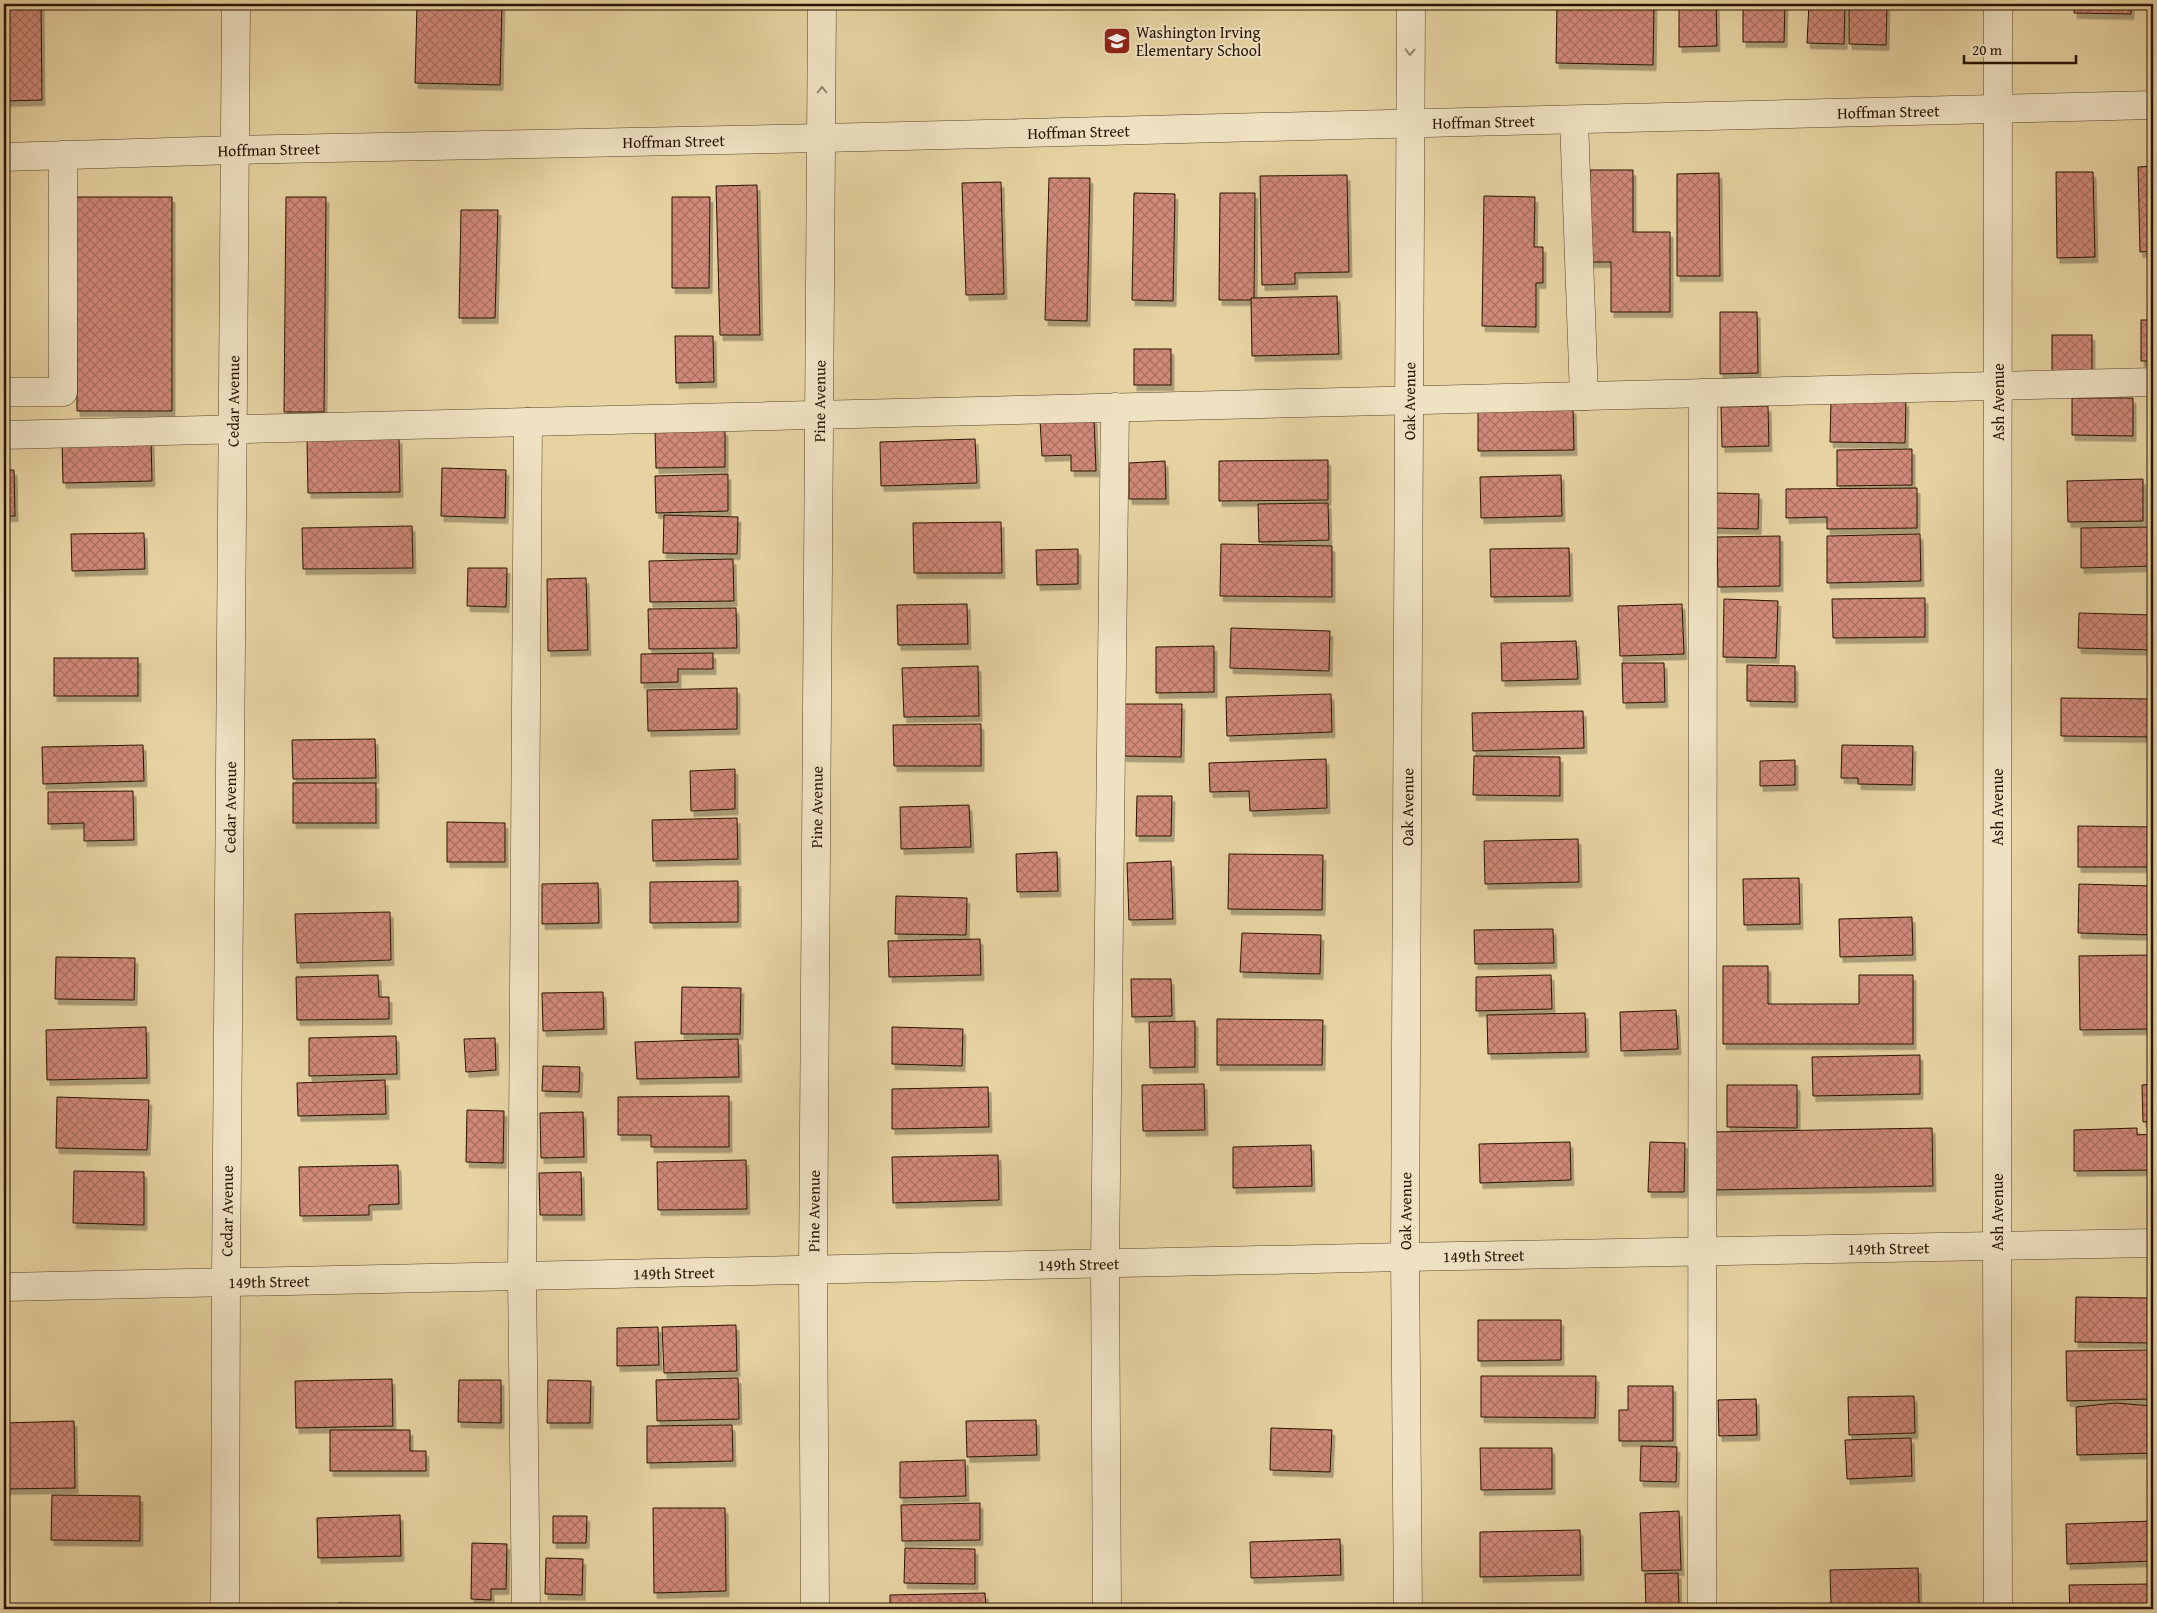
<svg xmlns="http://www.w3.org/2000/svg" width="2157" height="1613" viewBox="0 0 2157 1613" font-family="'Gentium Book Plus',serif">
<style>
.building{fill:url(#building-cross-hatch);stroke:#281401;filter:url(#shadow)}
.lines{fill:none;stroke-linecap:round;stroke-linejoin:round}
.minor-casing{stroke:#584429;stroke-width:29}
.minor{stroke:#efe2c3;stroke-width:28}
.oneway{stroke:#95856c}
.labels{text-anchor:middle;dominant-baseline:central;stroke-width:4;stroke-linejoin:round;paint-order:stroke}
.poi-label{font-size:16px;fill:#281401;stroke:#efe2c3;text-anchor:start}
.street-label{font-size:16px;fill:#281401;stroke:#efe2c3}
</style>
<defs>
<pattern id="building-cross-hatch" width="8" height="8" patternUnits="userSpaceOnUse" patternTransform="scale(1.25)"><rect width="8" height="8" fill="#d18979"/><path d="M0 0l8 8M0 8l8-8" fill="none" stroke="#aa6f61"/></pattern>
<filter id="shadow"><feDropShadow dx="3" dy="5.5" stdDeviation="0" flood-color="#0004"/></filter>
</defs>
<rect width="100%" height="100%" fill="#e7d3a2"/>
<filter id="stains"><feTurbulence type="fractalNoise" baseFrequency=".004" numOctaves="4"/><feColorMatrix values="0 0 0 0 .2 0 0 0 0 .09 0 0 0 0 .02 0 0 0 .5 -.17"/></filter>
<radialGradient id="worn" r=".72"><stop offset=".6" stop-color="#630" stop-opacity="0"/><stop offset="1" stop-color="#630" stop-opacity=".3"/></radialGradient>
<g class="building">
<polygon points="4,4 41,4 42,100 4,101"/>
<polygon points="417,4 502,4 500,85 415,83"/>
<polygon points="1557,4 1654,4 1653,65 1556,63"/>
<polygon points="1679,4 1716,4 1717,46 1679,47"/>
<polygon points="1743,4 1785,4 1784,42 1743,42"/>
<polygon points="1809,4 1845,4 1844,44 1807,43"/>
<polygon points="1849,4 1887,4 1886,45 1849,44"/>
<polygon points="2075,4 2131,4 2131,14 2074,13"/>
<polygon points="2153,166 2153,251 2140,252 2138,167"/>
<polygon points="1590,170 1633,170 1633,232 1670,232 1670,312 1611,312 1611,262 1590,262"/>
<polygon points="2056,172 2093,172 2095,257 2057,258"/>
<polygon points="1719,173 1720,276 1677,276 1677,174"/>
<polygon points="1347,175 1349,272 1295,273 1295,284 1262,285 1260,176"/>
<polygon points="1049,178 1090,178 1087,321 1045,320"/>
<polygon points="1001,182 1004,294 966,295 962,183"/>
<polygon points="757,185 760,335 720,335 716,186"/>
<polygon points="1134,193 1175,194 1173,301 1132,300"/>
<polygon points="1220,193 1255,193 1254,300 1219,300"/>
<polygon points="1484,196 1535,197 1534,247 1543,247 1543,283 1536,283 1536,327 1482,326"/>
<polygon points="76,197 172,197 172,411 77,411"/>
<polygon points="286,197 326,197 324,412 284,412"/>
<polygon points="672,197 710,197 709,288 672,288"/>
<polygon points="461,210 498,210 495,318 459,318"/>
<polygon points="1337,296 1339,354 1252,356 1251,298"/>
<polygon points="1720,312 1757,312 1758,373 1720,374"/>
<rect x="2141" y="320" width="12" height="41"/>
<rect x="2052" y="335" width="40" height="36"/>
<polygon points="675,336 713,336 714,382 676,383"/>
<rect x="1134" y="349" width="37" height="36"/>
<polygon points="2072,398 2133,398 2133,436 2072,435"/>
<polygon points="1831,400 1906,401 1905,443 1830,442"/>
<polygon points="1768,406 1769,446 1722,447 1721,407"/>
<polygon points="1573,408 1574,450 1478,451 1478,410"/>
<polygon points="1094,418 1096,471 1071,471 1071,455 1042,456 1040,420"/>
<polygon points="725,430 725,467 656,468 655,431"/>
<polygon points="399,438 400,492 308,493 307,440"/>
<polygon points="975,439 977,483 881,486 880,442"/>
<polygon points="151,440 152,481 63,483 62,441"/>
<polygon points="1912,449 1912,485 1837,486 1837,450"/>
<polygon points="1328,460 1328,500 1219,501 1219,461"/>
<polygon points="1165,461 1166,499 1129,499 1129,463"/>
<polygon points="442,468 506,470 505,518 441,516"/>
<polygon points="4,470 14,470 15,516 4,516"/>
<polygon points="728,474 728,511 656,513 655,476"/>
<polygon points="1561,475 1562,516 1481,518 1480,477"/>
<polygon points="2143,479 2143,521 2068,522 2067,481"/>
<polygon points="1917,488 1917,528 1827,529 1827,517 1786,518 1786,489"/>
<polygon points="1714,493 1759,494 1758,529 1713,528"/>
<polygon points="1328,503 1329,540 1259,542 1258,504"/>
<polygon points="664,515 738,517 737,554 663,553"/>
<polygon points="1001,522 1002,573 914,573 913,523"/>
<polygon points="412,526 413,568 303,569 302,528"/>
<polygon points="2153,527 2153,566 2081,568 2081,528"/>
<polygon points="144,533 145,569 72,571 71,534"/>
<polygon points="1920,534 1921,581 1827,583 1827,536"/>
<polygon points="1780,536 1780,586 1718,587 1717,537"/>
<polygon points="1221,544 1332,546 1332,597 1220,596"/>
<polygon points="1569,548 1570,596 1491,597 1490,549"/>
<polygon points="1078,549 1078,584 1037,585 1036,550"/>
<polygon points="733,559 734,601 650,602 649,561"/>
<polygon points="468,568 507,568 506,607 467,606"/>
<polygon points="586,578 588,650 548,651 547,579"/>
<polygon points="1925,598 1925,637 1833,638 1832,599"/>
<polygon points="1724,599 1778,601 1776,658 1723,657"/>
<polygon points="967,604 968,644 898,645 897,605"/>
<polygon points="1682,604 1684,654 1620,656 1618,606"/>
<polygon points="736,608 737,648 649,649 648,609"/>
<polygon points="2079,613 2153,615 2153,650 2078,648"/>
<polygon points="1231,628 1330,631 1329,671 1230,668"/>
<polygon points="1576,641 1578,679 1502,681 1501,643"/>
<polygon points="1214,646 1214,692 1156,693 1156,647"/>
<polygon points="713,653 713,669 678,669 678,682 641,683 641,654"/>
<rect x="54" y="658" width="84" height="38"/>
<polygon points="1622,663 1664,663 1665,702 1623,703"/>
<polygon points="1747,665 1795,666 1795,702 1747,701"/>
<polygon points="978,666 979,716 904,717 902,668"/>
<polygon points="737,688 737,729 648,731 647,690"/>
<polygon points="1331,694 1332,732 1227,736 1226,697"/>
<polygon points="2061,698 2153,699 2153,737 2061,736"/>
<polygon points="1124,704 1182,704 1181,757 1123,756"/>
<polygon points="1583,711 1584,748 1473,751 1472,713"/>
<polygon points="981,724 981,766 894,766 893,725"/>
<polygon points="375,739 376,778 293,779 292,740"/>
<polygon points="143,745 144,781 43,784 42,747"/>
<polygon points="1842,745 1913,746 1912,785 1858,784 1858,778 1841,778"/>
<polygon points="1474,756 1560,757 1560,796 1473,795"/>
<polygon points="1326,759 1327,808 1250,811 1249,791 1210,792 1209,763"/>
<polygon points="1795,760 1795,785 1760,786 1760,761"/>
<polygon points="735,769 735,809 691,811 690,771"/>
<rect x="293" y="783" width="83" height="40"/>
<polygon points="133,791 134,840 84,841 84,823 48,824 48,792"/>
<polygon points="1137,796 1172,796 1171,836 1136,836"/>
<polygon points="969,805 971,847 901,849 900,807"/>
<polygon points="737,818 738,859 653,861 652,820"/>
<polygon points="447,822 505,823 505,862 447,862"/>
<polygon points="2078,826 2153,827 2153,867 2078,867"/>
<polygon points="1578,839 1579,882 1485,884 1484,841"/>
<polygon points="1057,852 1058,891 1017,892 1016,854"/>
<polygon points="1229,854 1323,855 1322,910 1228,909"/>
<polygon points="1171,861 1173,919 1129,920 1127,863"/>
<polygon points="1799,878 1800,924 1744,925 1743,879"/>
<polygon points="738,881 738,922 650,923 650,882"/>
<polygon points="598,883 599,923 542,924 542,884"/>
<polygon points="2079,884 2153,886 2153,935 2078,933"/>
<polygon points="896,896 967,898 966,935 895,934"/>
<polygon points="390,912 391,960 297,963 295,914"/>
<polygon points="1912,917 1913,955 1840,957 1839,919"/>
<polygon points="1553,929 1554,963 1475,964 1474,930"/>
<polygon points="1242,933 1321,935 1320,974 1240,972"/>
<polygon points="980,939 981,975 889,977 888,941"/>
<polygon points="2149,955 2150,1029 2080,1030 2079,956"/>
<polygon points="56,957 135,958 134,1000 55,999"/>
<polygon points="1723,966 1768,966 1768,1004 1859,1004 1859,975 1913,975 1913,1044 1723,1044"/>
<polygon points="378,975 379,997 389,997 389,1019 297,1020 296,977"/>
<polygon points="1551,975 1552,1009 1476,1011 1476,977"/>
<polygon points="1131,979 1171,979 1172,1016 1132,1017"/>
<polygon points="682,987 741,988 740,1034 681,1034"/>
<polygon points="603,992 604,1029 543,1031 542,993"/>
<polygon points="1676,1010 1678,1049 1621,1051 1620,1012"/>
<polygon points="1585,1013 1586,1052 1488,1054 1487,1015"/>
<polygon points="1217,1019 1323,1020 1322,1065 1217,1065"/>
<polygon points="1195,1021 1195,1067 1150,1068 1149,1022"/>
<polygon points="146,1027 147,1078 47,1080 46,1030"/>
<polygon points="892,1027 963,1029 962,1066 892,1064"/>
<polygon points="396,1036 397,1074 309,1076 309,1038"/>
<polygon points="495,1038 496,1070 466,1072 464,1039"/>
<polygon points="738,1039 739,1077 637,1079 635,1042"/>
<polygon points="1920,1055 1920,1094 1813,1096 1812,1057"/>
<polygon points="543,1066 580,1067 579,1092 542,1091"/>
<polygon points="385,1080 386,1114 298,1116 297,1083"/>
<polygon points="1204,1084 1205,1130 1143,1131 1142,1085"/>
<polygon points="2153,1084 2153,1121 2143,1122 2142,1085"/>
<polygon points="1727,1085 1797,1085 1797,1128 1727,1127"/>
<polygon points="988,1087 989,1127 892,1129 892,1089"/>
<polygon points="729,1096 729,1147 651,1147 651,1135 618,1135 618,1097"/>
<polygon points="57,1097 149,1100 147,1150 56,1148"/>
<polygon points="467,1110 504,1111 503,1163 466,1162"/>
<polygon points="583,1112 584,1157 541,1158 540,1113"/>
<polygon points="1932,1128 1933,1186 1712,1190 1711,1132"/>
<polygon points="2137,1128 2137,1135 2153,1134 2153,1170 2074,1171 2074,1130"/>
<polygon points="1570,1142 1571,1180 1480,1183 1479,1144"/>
<polygon points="1650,1142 1685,1143 1684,1192 1648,1192"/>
<polygon points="1311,1145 1312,1186 1233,1188 1233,1147"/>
<polygon points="998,1155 999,1200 893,1203 892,1157"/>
<polygon points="746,1160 747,1209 658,1210 657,1162"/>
<polygon points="398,1165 399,1204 369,1205 369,1215 300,1216 299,1167"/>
<polygon points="74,1171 144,1172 144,1225 73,1223"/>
<polygon points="581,1172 582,1215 540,1215 539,1173"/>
<polygon points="2076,1297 2148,1298 2148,1343 2075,1342"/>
<polygon points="1478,1320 1561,1320 1561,1360 1478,1361"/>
<polygon points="736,1325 737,1371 664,1373 662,1327"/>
<polygon points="658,1327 659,1365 617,1366 617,1328"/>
<polygon points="2149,1350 2150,1399 2067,1401 2066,1351"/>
<polygon points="1481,1376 1596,1376 1595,1418 1481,1417"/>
<polygon points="738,1378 739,1419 657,1421 656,1380"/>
<polygon points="392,1379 393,1426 296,1428 295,1381"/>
<polygon points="459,1380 501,1380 501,1423 458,1422"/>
<polygon points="548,1380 591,1381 590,1423 547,1423"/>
<polygon points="1628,1386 1673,1386 1673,1441 1619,1441 1619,1410 1628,1410"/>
<polygon points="1914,1396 1915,1433 1849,1435 1848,1397"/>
<polygon points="1756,1399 1757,1435 1719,1436 1718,1400"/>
<polygon points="2115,1403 2153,1406 2153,1453 2077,1455 2076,1407"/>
<polygon points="1036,1420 1037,1455 967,1457 966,1421"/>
<polygon points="74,1421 75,1488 4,1489 4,1423"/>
<polygon points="732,1425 733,1461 647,1463 647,1426"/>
<polygon points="1271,1428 1332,1430 1330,1472 1270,1470"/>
<polygon points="330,1430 410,1430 410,1451 426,1451 426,1471 330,1471"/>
<polygon points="1911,1438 1912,1476 1847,1479 1845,1440"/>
<polygon points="1641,1446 1677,1447 1676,1482 1640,1481"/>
<polygon points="1480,1448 1552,1448 1552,1489 1481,1490"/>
<polygon points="965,1460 966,1496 900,1498 900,1462"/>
<polygon points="52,1495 140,1496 140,1541 51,1540"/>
<polygon points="980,1503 980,1540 902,1541 901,1505"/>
<polygon points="653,1508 725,1508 726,1591 654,1593"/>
<polygon points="1679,1511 1681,1570 1642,1571 1640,1513"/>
<polygon points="400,1515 401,1556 318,1558 317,1518"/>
<polygon points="553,1516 587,1516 586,1543 553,1543"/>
<polygon points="2153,1521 2153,1561 2067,1564 2066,1524"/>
<polygon points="1580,1530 1581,1575 1480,1577 1480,1532"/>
<polygon points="1340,1539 1341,1575 1251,1578 1250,1542"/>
<polygon points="472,1543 507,1544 506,1589 491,1589 491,1600 471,1599"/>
<polygon points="905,1548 975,1549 975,1584 904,1583"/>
<polygon points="546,1558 583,1559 582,1595 545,1594"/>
<polygon points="1918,1568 1919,1604 1831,1606 1830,1570"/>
<polygon points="1678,1573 1679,1607 1646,1608 1645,1574"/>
<polygon points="2150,1584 2150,1609 2070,1609 2069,1585"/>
<polygon points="985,1593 986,1609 890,1609 890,1595"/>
<polygon points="338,1603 416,1604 416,1609 338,1609"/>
</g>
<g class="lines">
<g class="minor-casing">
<g id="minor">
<polyline points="1998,4 1997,1247 1998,1609"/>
<polyline points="1574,120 1584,396"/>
<path id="s1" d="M4,157L235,150L822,138L2153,105"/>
<polyline points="4,392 63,392 63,155"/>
<polyline points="4,435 2153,382"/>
<path id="s2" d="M4,1287L1405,1257L2153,1243"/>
<path id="s3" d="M225,1609L226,1283L236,4"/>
<polyline points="526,1609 522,1277 528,422"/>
<path id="s4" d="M815,1609L813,1271L822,4"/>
<polyline points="1107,1609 1105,1264 1115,407"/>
<path id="s5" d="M1408,1609L1405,1257L1411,4"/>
<polyline points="1702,1609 1703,393"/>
</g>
</g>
<use href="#minor" class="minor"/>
</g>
<defs><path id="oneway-chevron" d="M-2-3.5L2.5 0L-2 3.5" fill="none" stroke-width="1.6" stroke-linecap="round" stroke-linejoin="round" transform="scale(1.25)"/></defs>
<g class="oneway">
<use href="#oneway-chevron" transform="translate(1410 52) rotate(91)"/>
<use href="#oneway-chevron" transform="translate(822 90) rotate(-90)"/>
</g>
<defs>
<g id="school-square" transform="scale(1.4375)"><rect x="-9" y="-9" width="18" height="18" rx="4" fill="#8f2418" stroke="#efe2c3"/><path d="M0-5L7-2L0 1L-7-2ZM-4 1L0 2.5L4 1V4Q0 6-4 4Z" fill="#fff"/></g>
</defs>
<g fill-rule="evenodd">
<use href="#school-square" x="1117" y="41"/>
</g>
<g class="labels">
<g class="poi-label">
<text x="1136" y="32">Washington Irving<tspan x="1136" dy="18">Elementary School</tspan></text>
</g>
<g class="street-label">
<text stroke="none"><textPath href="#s1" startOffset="1885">Hoffman Street</textPath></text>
<text stroke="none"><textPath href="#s1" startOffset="1480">Hoffman Street</textPath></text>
<text stroke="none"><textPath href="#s1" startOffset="1075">Hoffman Street</textPath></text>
<text stroke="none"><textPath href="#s1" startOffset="670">Hoffman Street</textPath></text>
<text stroke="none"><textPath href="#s1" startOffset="265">Hoffman Street</textPath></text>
<text stroke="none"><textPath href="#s3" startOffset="1208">Cedar Avenue</textPath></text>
<text stroke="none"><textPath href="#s4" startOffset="1208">Pine Avenue</textPath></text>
<text stroke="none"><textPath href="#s5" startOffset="1208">Oak Avenue</textPath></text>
<text transform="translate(1998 402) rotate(-90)">Ash Avenue</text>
<text stroke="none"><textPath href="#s3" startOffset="802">Cedar Avenue</textPath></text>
<text stroke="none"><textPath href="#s5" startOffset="802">Oak Avenue</textPath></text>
<text stroke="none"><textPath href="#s4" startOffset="802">Pine Avenue</textPath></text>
<text transform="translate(1997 807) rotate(-90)">Ash Avenue</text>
<text stroke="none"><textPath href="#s3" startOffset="398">Cedar Avenue</textPath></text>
<text stroke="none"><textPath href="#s4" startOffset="398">Pine Avenue</textPath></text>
<text stroke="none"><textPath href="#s5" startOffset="398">Oak Avenue</textPath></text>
<text transform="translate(1997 1212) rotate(-90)">Ash Avenue</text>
<text stroke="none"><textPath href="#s2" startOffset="1885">149th Street</textPath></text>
<text stroke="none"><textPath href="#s2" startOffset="1480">149th Street</textPath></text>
<text stroke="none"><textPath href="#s2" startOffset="1075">149th Street</textPath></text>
<text stroke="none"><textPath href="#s2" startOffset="670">149th Street</textPath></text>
<text stroke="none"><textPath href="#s2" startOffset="265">149th Street</textPath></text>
</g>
</g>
<rect width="2157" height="1613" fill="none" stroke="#e7d3a2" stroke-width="20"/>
<rect x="5" y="5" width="2147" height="1603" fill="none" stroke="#281401" stroke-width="2.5"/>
<rect x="10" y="10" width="2137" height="1593" fill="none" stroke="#281401"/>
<path d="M1964 55v8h112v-8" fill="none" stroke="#281401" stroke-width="2.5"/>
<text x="1972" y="55" font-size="15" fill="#281401" stroke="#efe2c3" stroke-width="4" paint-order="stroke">20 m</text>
<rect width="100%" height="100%" filter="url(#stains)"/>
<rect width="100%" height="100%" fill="url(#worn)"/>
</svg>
